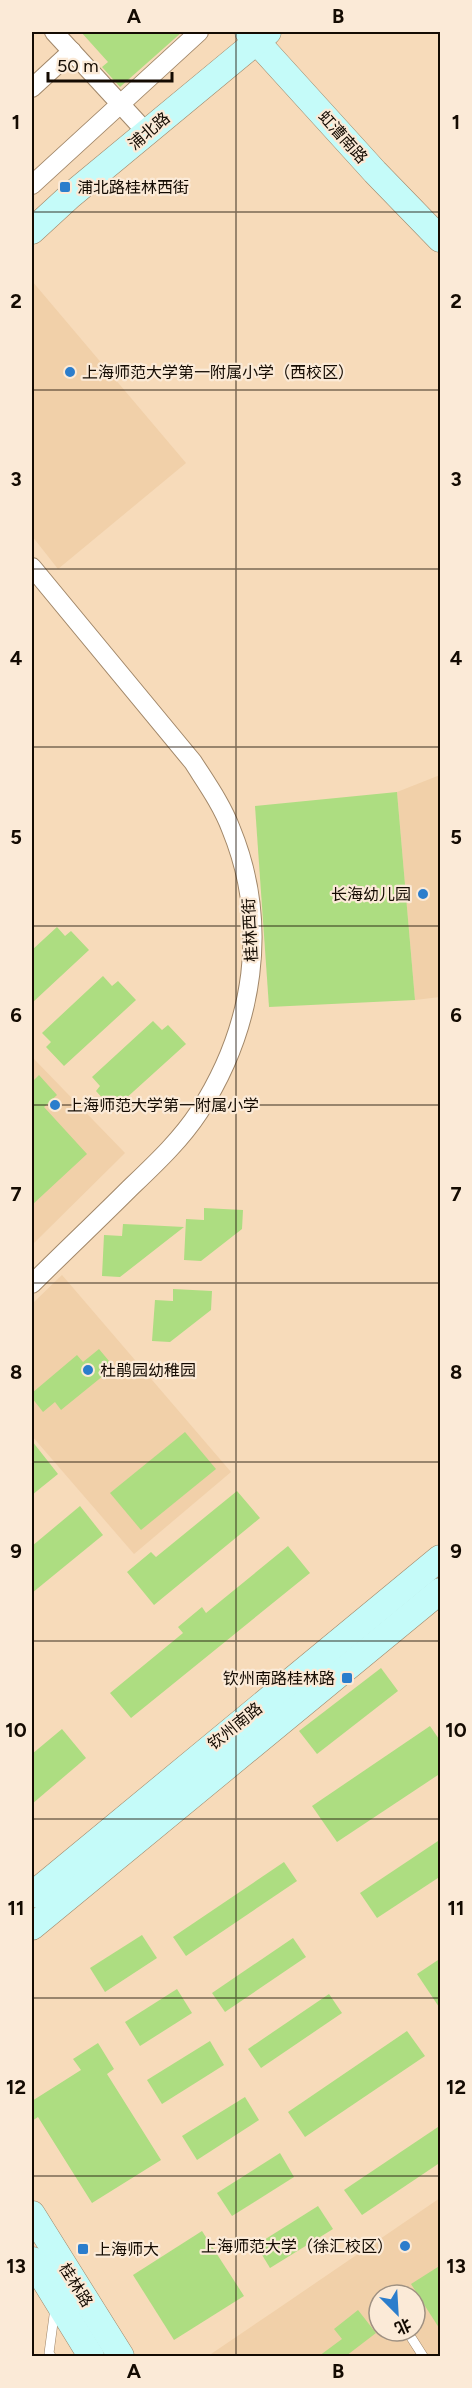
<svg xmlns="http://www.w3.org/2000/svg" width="472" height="2388" viewBox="0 0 472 2388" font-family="Figtree,'Noto Sans SC',sans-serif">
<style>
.built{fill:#f1d0a9;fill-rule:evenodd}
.building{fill:#addd81}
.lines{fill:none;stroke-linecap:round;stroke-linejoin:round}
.lane-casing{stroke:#a18769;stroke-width:10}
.street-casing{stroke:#a18769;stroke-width:20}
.secondary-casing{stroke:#a18769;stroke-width:27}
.lane{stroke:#fff;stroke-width:9}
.street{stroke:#fff;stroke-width:18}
.secondary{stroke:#c5fbf9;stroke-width:26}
.grid{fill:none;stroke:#140b02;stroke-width:1.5;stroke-opacity:0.55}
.poi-dot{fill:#2b7dcc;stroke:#fbead7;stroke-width:2}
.labels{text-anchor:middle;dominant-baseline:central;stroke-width:4.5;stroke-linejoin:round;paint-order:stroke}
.street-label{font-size:16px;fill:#140b02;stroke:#fbead7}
.poi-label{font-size:16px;fill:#140b02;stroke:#fbead7;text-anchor:start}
.neatline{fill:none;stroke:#140b02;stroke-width:2}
.grid-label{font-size:20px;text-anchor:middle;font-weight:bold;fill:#140b02}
</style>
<rect width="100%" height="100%" fill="#f7dbba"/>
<g class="built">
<polygon points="32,281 186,463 58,569 32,536"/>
<polygon points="440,775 440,997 415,1000 397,792"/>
<polygon points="32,1057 125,1153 32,1245"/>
<polygon points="62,1275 231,1472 134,1554 32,1436 32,1304"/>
<path d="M440,2198V2356H208L273,2312ZM379,2295H415V2331H379Z"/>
</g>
<g class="building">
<polygon points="81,32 182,32 120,87 102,67 108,62"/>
<polygon points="397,792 415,1000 269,1007 255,806"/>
<polygon points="57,927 65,936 71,931 89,950 32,1003 32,950"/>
<polygon points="103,976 112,986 118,981 136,1000 64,1066 46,1047 51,1042 42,1033"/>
<polygon points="153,1021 162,1030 168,1025 186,1044 113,1110 96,1091 100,1086 92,1077"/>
<polygon points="39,1075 57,1095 44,1107 87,1154 32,1205 32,1082"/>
<polygon points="204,1208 243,1210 242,1229 201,1261 184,1260 186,1219 204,1220"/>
<polygon points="123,1224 145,1225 184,1227 120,1277 102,1276 104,1235 122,1236"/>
<polygon points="173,1289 212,1291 211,1310 170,1342 152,1341 155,1300 173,1301"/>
<polygon points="99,1349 114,1367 61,1410 55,1402 43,1412 32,1398 32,1393 77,1355 83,1362"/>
<polygon points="185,1432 216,1469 141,1530 110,1493"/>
<polygon points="32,1441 58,1474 32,1495"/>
<polygon points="237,1491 260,1518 154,1605 127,1572 151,1552 156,1557"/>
<polygon points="80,1506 103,1535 32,1593 32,1546"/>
<polygon points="288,1546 310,1573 131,1718 110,1693 183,1633 178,1627 202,1607 206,1613"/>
<polygon points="381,1668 398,1691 317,1754 299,1731"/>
<polygon points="430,1726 441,1742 441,1773 337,1842 312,1806"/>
<polygon points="62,1729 86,1758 32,1804 32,1754"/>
<polygon points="441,1839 441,1876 377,1918 360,1893"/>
<polygon points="284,1862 297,1881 186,1956 173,1937"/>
<polygon points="142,1935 157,1958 105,1992 90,1968"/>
<polygon points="293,1938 306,1957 225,2012 212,1993"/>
<polygon points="441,1958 441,2010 417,1974"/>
<polygon points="177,1989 192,2013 140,2046 125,2022"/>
<polygon points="329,1994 342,2013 261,2068 248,2049"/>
<polygon points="407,2031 425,2056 305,2137 288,2112"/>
<polygon points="210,2041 224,2065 162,2104 147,2080"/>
<polygon points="98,2043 114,2069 107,2074 161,2160 92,2203 38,2117 32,2121 32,2101 81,2070 73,2059"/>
<polygon points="245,2097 259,2120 197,2160 182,2136"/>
<polygon points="441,2125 441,2162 362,2215 344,2190"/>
<polygon points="280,2153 294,2177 232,2216 217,2193"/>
<polygon points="318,2206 333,2229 270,2268 256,2245"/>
<polygon points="202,2231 244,2296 174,2340 133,2275"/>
<polygon points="441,2265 441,2331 411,2284"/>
<polygon points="358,2310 376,2333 346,2356 319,2356 342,2339 334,2329"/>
</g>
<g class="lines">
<g class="lane-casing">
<g id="lane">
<polyline points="407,2331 423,2356"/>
<polyline points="51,2356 49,2353 55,2308"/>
</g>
</g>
<g class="street-casing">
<g id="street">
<polyline points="54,32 147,133"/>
<polyline points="32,88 72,51"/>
<polyline points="32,185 199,32"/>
<path d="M32,567L193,762C207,784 222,805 231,829C270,924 254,1027 199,1112C180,1141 154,1165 129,1189C97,1221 64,1252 32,1284"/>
</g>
</g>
<g class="secondary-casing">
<g id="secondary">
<polyline points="248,32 375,172 440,239"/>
<polyline points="32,231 70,196 268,32"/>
<polyline points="32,1895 440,1558"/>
<polyline points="32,1927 440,1591"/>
<polyline points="32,2214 121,2356"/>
<polyline points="32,2260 91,2356"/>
</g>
</g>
<use href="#lane" class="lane"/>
<use href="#street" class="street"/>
<use href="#secondary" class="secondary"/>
</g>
<path class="grid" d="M236,32V2356M32,212H440M32,390H440M32,569H440M32,747H440M32,926H440M32,1105H440M32,1283H440M32,1462H440M32,1641H440M32,1819H440M32,1998H440M32,2176H440"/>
<g class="poi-dot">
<rect x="59" y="181" width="12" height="12" rx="3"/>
<circle cx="70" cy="372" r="6"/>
<circle cx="423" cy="894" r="6"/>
<circle cx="55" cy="1105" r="6"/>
<circle cx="88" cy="1370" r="6"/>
<rect x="341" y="1672" width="12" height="12" rx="3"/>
<circle cx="405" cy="2246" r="6"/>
<rect x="77" y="2243" width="12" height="12" rx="3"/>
</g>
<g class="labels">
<g class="street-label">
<text transform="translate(149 131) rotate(-40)">浦北路</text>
<text transform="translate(343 137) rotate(48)">虹漕南路</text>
<text transform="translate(250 930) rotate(-93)">桂林西街</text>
<text transform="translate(235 1726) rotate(-39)">钦州南路</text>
<text transform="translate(76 2285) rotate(58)">桂林路</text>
</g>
<g class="poi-label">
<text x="77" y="187">浦北路桂林西街</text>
<text x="82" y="372">上海师范大学第一附属小学（西校区）</text>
<text x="411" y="894" text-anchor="end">长海幼儿园</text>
<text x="67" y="1105">上海师范大学第一附属小学</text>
<text x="100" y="1370">杜鹃园幼稚园</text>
<text x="335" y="1678" text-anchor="end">钦州南路桂林路</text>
<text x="393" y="2246" text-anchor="end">上海师范大学（徐汇校区）</text>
<text x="95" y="2249">上海师大</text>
</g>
</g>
<rect width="472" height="2388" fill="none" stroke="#fbead7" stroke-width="66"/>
<g transform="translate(397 2313) rotate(156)"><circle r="28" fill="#fbead7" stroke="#9f9182" stroke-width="1.5"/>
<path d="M0-4.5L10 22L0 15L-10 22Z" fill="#2b7dcc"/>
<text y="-9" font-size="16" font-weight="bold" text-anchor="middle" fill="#140b02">北</text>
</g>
<path d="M48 72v9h124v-9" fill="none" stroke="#140b02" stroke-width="3"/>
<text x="57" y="72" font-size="18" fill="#140b02" stroke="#fbead7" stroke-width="4.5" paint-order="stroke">50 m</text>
<rect x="33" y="33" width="406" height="2322" class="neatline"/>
<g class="grid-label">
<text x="134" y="23">A</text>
<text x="338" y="23">B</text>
<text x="16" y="129">1</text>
<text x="456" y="129">1</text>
<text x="16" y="308">2</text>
<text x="456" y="308">2</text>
<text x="16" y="486">3</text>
<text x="456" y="486">3</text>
<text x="16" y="665">4</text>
<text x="456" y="665">4</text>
<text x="16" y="844">5</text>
<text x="456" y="844">5</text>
<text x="16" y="1022">6</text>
<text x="456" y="1022">6</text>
<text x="16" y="1201">7</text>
<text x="456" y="1201">7</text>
<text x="16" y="1379">8</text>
<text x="456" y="1379">8</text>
<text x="16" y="1558">9</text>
<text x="456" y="1558">9</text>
<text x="16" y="1737">10</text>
<text x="456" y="1737">10</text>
<text x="16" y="1915">11</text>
<text x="456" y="1915">11</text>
<text x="16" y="2094">12</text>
<text x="456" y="2094">12</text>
<text x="16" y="2273">13</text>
<text x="456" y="2273">13</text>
<text x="134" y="2378">A</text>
<text x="338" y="2378">B</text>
</g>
</svg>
